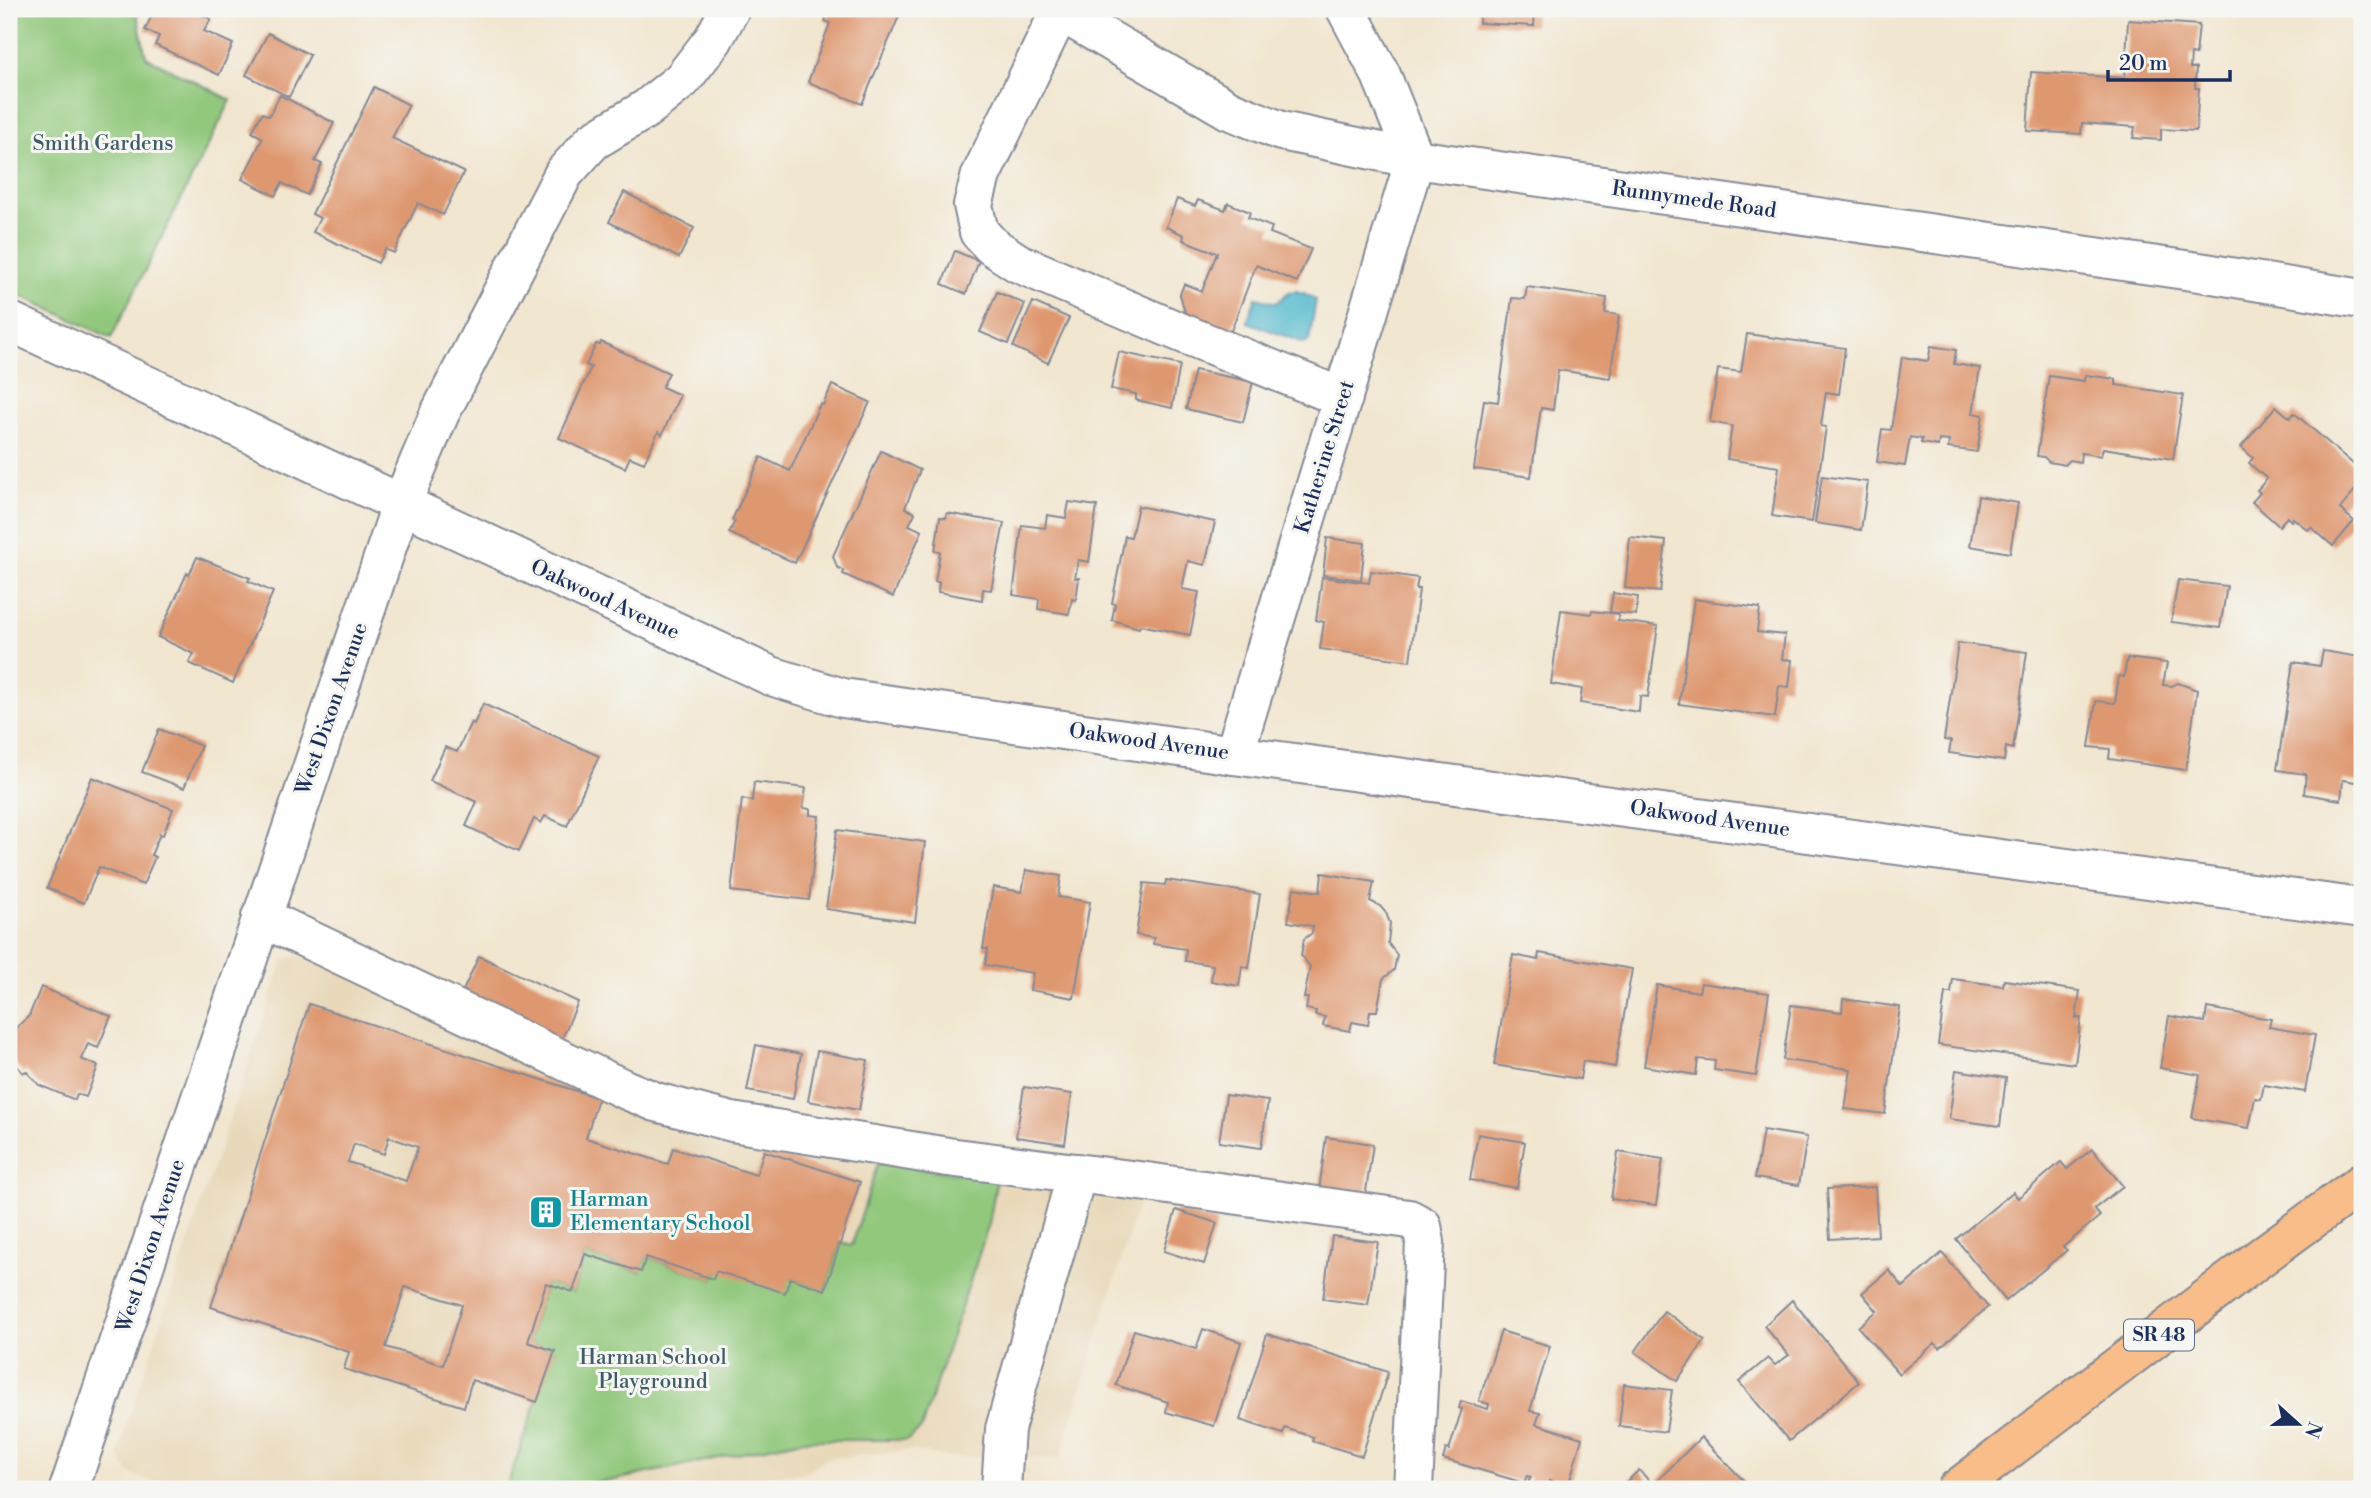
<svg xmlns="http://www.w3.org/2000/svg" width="2371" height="1498" viewBox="0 0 2371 1498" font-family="'Libre Bodoni',serif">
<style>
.built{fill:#e9d9ba}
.green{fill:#91c87b;stroke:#567c6c;stroke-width:2}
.water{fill:#4eb8cc;stroke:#347495;stroke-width:2}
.building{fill:#de9870;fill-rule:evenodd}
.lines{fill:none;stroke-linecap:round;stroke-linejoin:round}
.minor-casing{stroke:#868a96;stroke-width:42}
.major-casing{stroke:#868a96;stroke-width:42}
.minor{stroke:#fff;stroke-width:38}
.major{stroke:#f8bd88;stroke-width:38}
.labels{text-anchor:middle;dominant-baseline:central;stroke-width:6;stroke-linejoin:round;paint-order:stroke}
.shield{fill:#f6f6f2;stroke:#5d6b8a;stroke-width:2}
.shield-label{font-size:19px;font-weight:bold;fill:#1b2f5e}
.park-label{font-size:21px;fill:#3e5d67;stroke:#f6f6f2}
.street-label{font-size:21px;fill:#1b2f5e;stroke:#f6f6f2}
.culture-label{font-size:21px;fill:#0d838f;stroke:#f6f6f2;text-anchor:start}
</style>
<rect width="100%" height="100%" fill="#f6f6f2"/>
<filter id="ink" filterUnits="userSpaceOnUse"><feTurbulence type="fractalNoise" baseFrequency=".0143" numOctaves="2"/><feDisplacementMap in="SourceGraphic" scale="14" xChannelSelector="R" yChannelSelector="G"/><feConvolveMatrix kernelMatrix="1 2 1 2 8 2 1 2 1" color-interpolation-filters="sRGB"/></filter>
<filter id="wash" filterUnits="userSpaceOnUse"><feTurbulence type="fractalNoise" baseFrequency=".00686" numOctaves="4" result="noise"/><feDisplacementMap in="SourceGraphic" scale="28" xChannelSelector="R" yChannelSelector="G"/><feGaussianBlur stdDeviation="1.57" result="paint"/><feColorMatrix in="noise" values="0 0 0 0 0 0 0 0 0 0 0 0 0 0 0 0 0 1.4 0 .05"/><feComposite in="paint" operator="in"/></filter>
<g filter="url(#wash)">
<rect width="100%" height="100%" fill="#f1e6cf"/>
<polygon class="built" points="299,955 423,1006 676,1132 705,1138 1140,1198 1060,1459 1033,1457 946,1457 913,1450 826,1459 807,1472 682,1489 183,1489 168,1487 134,1476 124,1466 119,1454 125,1430 283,960"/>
<g class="green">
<polygon points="9,9 136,9 146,57 231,100 111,338 9,290"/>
<polygon points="878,1163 997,1178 989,1224 921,1429 907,1440 803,1440 615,1480 552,1489 506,1489 554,1351 528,1342 546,1283 573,1292 585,1254 640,1272 646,1257 713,1279 716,1271 790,1278 825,1289 841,1242 852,1245"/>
</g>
<polygon class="water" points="1296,291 1306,294 1316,300 1309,341 1304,343 1247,322 1256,298 1276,303 1289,292"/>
<g id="blocks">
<g class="building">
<polygon points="155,9 190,9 211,19 204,31 233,44 219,75 155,45 159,36 145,30"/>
<polygon points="829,9 902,9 862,104 808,82 830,23 825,21"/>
<polygon points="1480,9 1535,9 1534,26 1479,23"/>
<polygon points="2128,20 2199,25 2196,55 2191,54 2190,68 2196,68 2195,88 2199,88 2196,131 2161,129 2161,140 2133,138 2135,127 2082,123 2081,134 2027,131 2031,72 2125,78"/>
<polygon points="268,33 310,55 289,97 246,75"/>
<polygon points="374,87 409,105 392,138 464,172 443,215 418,203 394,253 385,249 378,263 313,232 320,218 312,214"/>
<polygon points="280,95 334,123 315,161 322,164 307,195 282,183 275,196 242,179 263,138 252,132 262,113 269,116"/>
<polygon points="624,192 694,228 679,258 609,222"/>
<polygon points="1177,199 1195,206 1198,200 1225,210 1228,203 1250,212 1248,218 1272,227 1270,233 1311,249 1297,282 1256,265 1229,336 1187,320 1180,294 1184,284 1202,291 1217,253 1183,240 1184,235 1166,227"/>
<polygon points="955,251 979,261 966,294 942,284"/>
<polygon points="1527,287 1607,298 1605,313 1619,315 1610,378 1558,370 1553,410 1541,408 1531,477 1474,469 1484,400 1498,402 1512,298 1525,299"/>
<polygon points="997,292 1025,304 1008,344 980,332"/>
<polygon points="1033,302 1069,318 1048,363 1013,347"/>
<polygon points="1747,334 1845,348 1839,394 1826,392 1821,426 1826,427 1812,522 1772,516 1779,467 1727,459 1732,426 1710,422 1718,369 1741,372"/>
<polygon points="601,342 669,373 662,387 680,395 662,435 658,432 644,463 630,457 625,468 559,438 591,367 586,365 596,344 600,345"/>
<polygon points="1931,346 1956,350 1954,364 1980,368 1973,413 1983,415 1977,452 1948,448 1949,441 1939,440 1938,446 1921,443 1922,439 1910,437 1905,466 1877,462 1882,429 1891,430 1902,357 1928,361"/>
<polygon points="1119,352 1180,365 1172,408 1136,400 1136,394 1111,389"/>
<polygon points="1195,370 1253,382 1243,422 1186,409"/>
<polygon points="2085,375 2116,379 2116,385 2183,395 2173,459 2103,448 2101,456 2081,453 2080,462 2070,460 2065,465 2049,462 2044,457 2037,456 2049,376 2084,381"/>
<polygon points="832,385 870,402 795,563 729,533 735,521 732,520 761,457 790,471 820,404 823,405"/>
<polygon points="2276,406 2290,418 2294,413 2360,470 2356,474 2362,481 2340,509 2354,521 2333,546 2311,527 2308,530 2293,518 2291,521 2287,517 2279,526 2252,502 2260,493 2257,490 2267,479 2249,463 2253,458 2241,447"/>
<polygon points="881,451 920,470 905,508 915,513 909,525 922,531 893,597 843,574 844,571 837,567 833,556"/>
<polygon points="1822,476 1868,482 1861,530 1815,523"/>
<polygon points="1978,496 2018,503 2010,553 1970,546"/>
<polygon points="1069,502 1097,506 1089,562 1078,560 1075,578 1079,578 1076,600 1072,599 1069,614 1038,609 1039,599 1013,595 1022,525 1045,528 1047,515 1066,518"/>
<polygon points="1138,506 1215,522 1205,565 1188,561 1182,589 1199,592 1190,635 1140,625 1139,628 1112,620 1115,604 1112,603 1125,536 1131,537"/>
<polygon points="947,513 1004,523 991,590 983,589 982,600 938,592 939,582 935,582 940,552 935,551 940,517 946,518"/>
<polygon points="1630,537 1666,541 1660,592 1625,588"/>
<polygon points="1327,538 1365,543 1361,580 1323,575"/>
<polygon points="197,557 250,578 248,581 273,592 233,683 189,663 194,654 158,637 187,573 189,575"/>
<polygon points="1371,571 1418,578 1416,589 1419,589 1410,661 1320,649 1324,622 1316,620 1322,577 1369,583"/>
<polygon points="2178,580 2227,586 2220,628 2171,622"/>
<polygon points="1613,593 1638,597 1636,615 1610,612"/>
<polygon points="1694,599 1760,608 1757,632 1785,635 1782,659 1792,660 1789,687 1779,686 1775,717 1679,704"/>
<polygon points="1561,610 1591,614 1592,611 1619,614 1618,621 1658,626 1648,697 1640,696 1639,712 1580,703 1582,689 1551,684"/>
<polygon points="1958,643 2027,652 2013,749 2006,747 2004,761 1949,753 1951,741 1944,740"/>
<polygon points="2323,651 2360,657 2357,673 2362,674 2362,783 2343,780 2341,800 2304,794 2306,774 2277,770 2293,662 2320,666"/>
<polygon points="2127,658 2167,663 2163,685 2172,686 2178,683 2197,690 2186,770 2109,759 2110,749 2089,747 2096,701 2115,703 2119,676 2124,677"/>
<polygon points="483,704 599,756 567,826 545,816 541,823 534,819 519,851 466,826 477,802 430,781 445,747 457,752 471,722 474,724"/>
<polygon points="159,729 201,746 184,788 142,772"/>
<polygon points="92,777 173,809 163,835 160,834 151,855 155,857 143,885 99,867 84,903 47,888"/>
<polygon points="754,782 806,788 803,808 810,809 810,815 819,816 809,900 731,891 742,799 752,801"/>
<polygon points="837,830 925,842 915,922 826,909"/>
<polygon points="1026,870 1061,876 1058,897 1090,902 1074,998 1030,990 1033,973 985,965 988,949 983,949 993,887 1022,892"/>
<polygon points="1322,873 1374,882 1370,901 1380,906 1386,913 1390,923 1388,943 1397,955 1394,970 1383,979 1377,1011 1370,1011 1368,1025 1352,1022 1350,1031 1323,1026 1325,1017 1315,1015 1316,1011 1306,1009 1308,998 1304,998 1310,967 1301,955 1304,939 1312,933 1313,926 1288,922 1294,888 1320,892"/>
<polygon points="1166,880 1260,894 1249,968 1242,966 1239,986 1211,981 1213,965 1185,961 1186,949 1153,944 1154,938 1136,935 1144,883 1165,885"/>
<polygon points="1539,953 1632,969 1615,1067 1583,1061 1580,1079 1494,1065 1513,955 1538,960"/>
<polygon points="479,956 578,1002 561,1041 461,995"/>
<polygon points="1953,979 2003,986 2004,980 2080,991 2076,1018 2081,1018 2075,1064 1938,1045 1945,993 1951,993"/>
<polygon points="1701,983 1769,993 1756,1076 1714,1070 1715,1061 1698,1059 1696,1075 1644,1066 1657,985 1699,992"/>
<polygon points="41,987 111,1016 98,1048 88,1044 81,1059 98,1066 86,1097 77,1094 75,1100 39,1085 26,1071 23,1073 9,1057 9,1034 29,1016"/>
<polygon points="1843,999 1900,1007 1885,1114 1845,1109 1851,1069 1783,1060 1791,1005 1842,1012"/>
<path d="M309,1004L598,1098L586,1138L668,1164L673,1148L756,1175L764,1151L860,1182L825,1290L790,1278L785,1293L716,1271L713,1279L646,1257L641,1272L585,1254L573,1292L546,1283L528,1342L555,1351L537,1402L472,1380L464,1407L344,1369L349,1352L211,1307ZM389,1137L418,1147L406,1181L348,1162L354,1144L384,1154ZM405,1287L462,1305L443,1365L386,1347Z"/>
<polygon points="2207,1008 2271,1019 2269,1027 2315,1035 2305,1092 2264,1085 2261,1099 2255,1098 2249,1128 2192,1118 2200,1075 2160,1068 2169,1016 2205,1022"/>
<polygon points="756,1045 801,1054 793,1099 747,1091"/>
<polygon points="817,1051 868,1060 859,1110 808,1101"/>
<polygon points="1956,1070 2006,1078 2000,1126 1949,1119"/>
<polygon points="1024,1087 1072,1094 1065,1144 1016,1137"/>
<polygon points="1226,1095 1268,1101 1261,1148 1219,1142"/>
<polygon points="1763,1130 1807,1137 1799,1185 1755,1178"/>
<polygon points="1478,1134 1525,1142 1517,1188 1470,1180"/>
<polygon points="1326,1137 1373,1144 1365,1198 1319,1191"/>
<polygon points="2092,1149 2123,1186 2094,1209 2100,1216 2063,1247 2067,1250 2006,1301 1956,1239 2013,1192 2018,1198 2061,1162 2067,1169"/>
<polygon points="1618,1152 1663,1159 1656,1205 1611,1199"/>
<polygon points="1875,1187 1878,1236 1830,1239 1827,1189"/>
<polygon points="1176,1210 1217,1223 1204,1264 1164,1251"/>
<polygon points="1332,1236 1378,1242 1368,1305 1323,1299"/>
<polygon points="1942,1253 1988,1307 1940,1348 1935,1343 1899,1374 1858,1327 1877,1311 1862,1293 1889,1270 1903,1287"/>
<polygon points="1792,1300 1859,1382 1789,1441 1739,1382 1768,1358 1775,1365 1789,1355 1764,1326"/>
<polygon points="1664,1311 1705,1340 1677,1381 1635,1352"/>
<polygon points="1203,1329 1241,1342 1214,1426 1166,1412 1168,1402 1116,1385 1134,1330 1196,1349"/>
<polygon points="1501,1331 1550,1346 1530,1411 1540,1413 1536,1424 1582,1438 1568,1487 1549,1481 1547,1488 1528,1483 1531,1477 1527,1476 1524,1483 1443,1459 1446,1449 1449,1450 1462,1409 1459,1408 1461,1401 1488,1409 1489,1404 1479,1401"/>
<polygon points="1267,1334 1388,1372 1362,1456 1312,1441 1313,1437 1285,1428 1283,1434 1240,1420"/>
<polygon points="1624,1384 1672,1390 1666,1432 1619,1426"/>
<polygon points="1701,1437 1752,1489 1619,1489 1639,1470 1653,1485"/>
</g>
</g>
</g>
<g filter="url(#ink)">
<use href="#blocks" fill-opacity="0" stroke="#868a96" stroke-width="2"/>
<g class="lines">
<g class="minor-casing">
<g id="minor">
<polyline points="1056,9 1229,110 1281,131 1415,159 2206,273 2362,299"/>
<polyline points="1060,11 981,175 973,205 979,232 992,246 1018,263 1182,333 1343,398"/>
<polyline points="9,321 771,676 843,698 1234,755 2362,908"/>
<polyline points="1234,755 1415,159 1381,75 1346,9"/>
<polyline points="261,917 624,1089 656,1102 732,1122 948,1157 1147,1182 1409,1219 1422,1226 1425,1242 1413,1489"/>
<polyline points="69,1489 401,505 439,415 564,173 593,141 646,109 682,80 713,40 730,9"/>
<polyline points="1001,1489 1005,1429 1077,1173"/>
</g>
</g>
<g class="major-casing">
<polyline id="major" points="1957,1489 2269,1251 2362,1183"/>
</g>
<use href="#minor" class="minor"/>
<use href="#major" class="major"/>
</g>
</g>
<defs>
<g id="building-square" transform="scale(1.75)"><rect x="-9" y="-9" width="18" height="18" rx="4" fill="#0f9aa8" stroke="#f6f6f2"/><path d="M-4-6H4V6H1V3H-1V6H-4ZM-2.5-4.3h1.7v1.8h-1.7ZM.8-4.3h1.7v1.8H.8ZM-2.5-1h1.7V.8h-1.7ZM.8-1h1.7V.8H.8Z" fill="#fff"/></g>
</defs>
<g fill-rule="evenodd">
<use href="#building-square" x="546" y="1212"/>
</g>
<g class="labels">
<rect class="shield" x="2124" y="1319.5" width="70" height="31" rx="5"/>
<g class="shield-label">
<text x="2159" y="1335">SR 48</text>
</g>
<g class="park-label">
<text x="103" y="144">Smith Gardens</text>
<text x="653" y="1358">Harman School<tspan x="653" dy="24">Playground</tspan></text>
</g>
<g class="street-label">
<text transform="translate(1694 200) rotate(8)">Runnymede Road</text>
<text transform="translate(1325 457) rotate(-73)">Katherine Street</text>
<text transform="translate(605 600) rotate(25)">Oakwood Avenue</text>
<text transform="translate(332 709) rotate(-71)">West Dixon Avenue</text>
<text transform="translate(1149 742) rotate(8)">Oakwood Avenue</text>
<text transform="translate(1710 819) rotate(8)">Oakwood Avenue</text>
<text transform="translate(151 1246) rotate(-72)">West Dixon Avenue</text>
</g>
<g class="culture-label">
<text x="570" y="1200">Harman<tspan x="570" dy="24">Elementary School</tspan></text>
</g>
</g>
<rect width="2371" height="1498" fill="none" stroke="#f6f6f2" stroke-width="35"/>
<g transform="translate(2298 1424) rotate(111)" stroke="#f6f6f2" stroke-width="5" paint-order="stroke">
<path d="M0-5L12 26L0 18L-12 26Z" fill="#1b2f5e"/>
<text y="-10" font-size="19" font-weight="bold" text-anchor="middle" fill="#1b2f5e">N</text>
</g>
<path d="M2108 70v10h122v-10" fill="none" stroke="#1b2f5e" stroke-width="3.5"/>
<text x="2119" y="70" font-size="21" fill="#1b2f5e" stroke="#f6f6f2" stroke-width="5" paint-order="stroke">20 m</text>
</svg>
